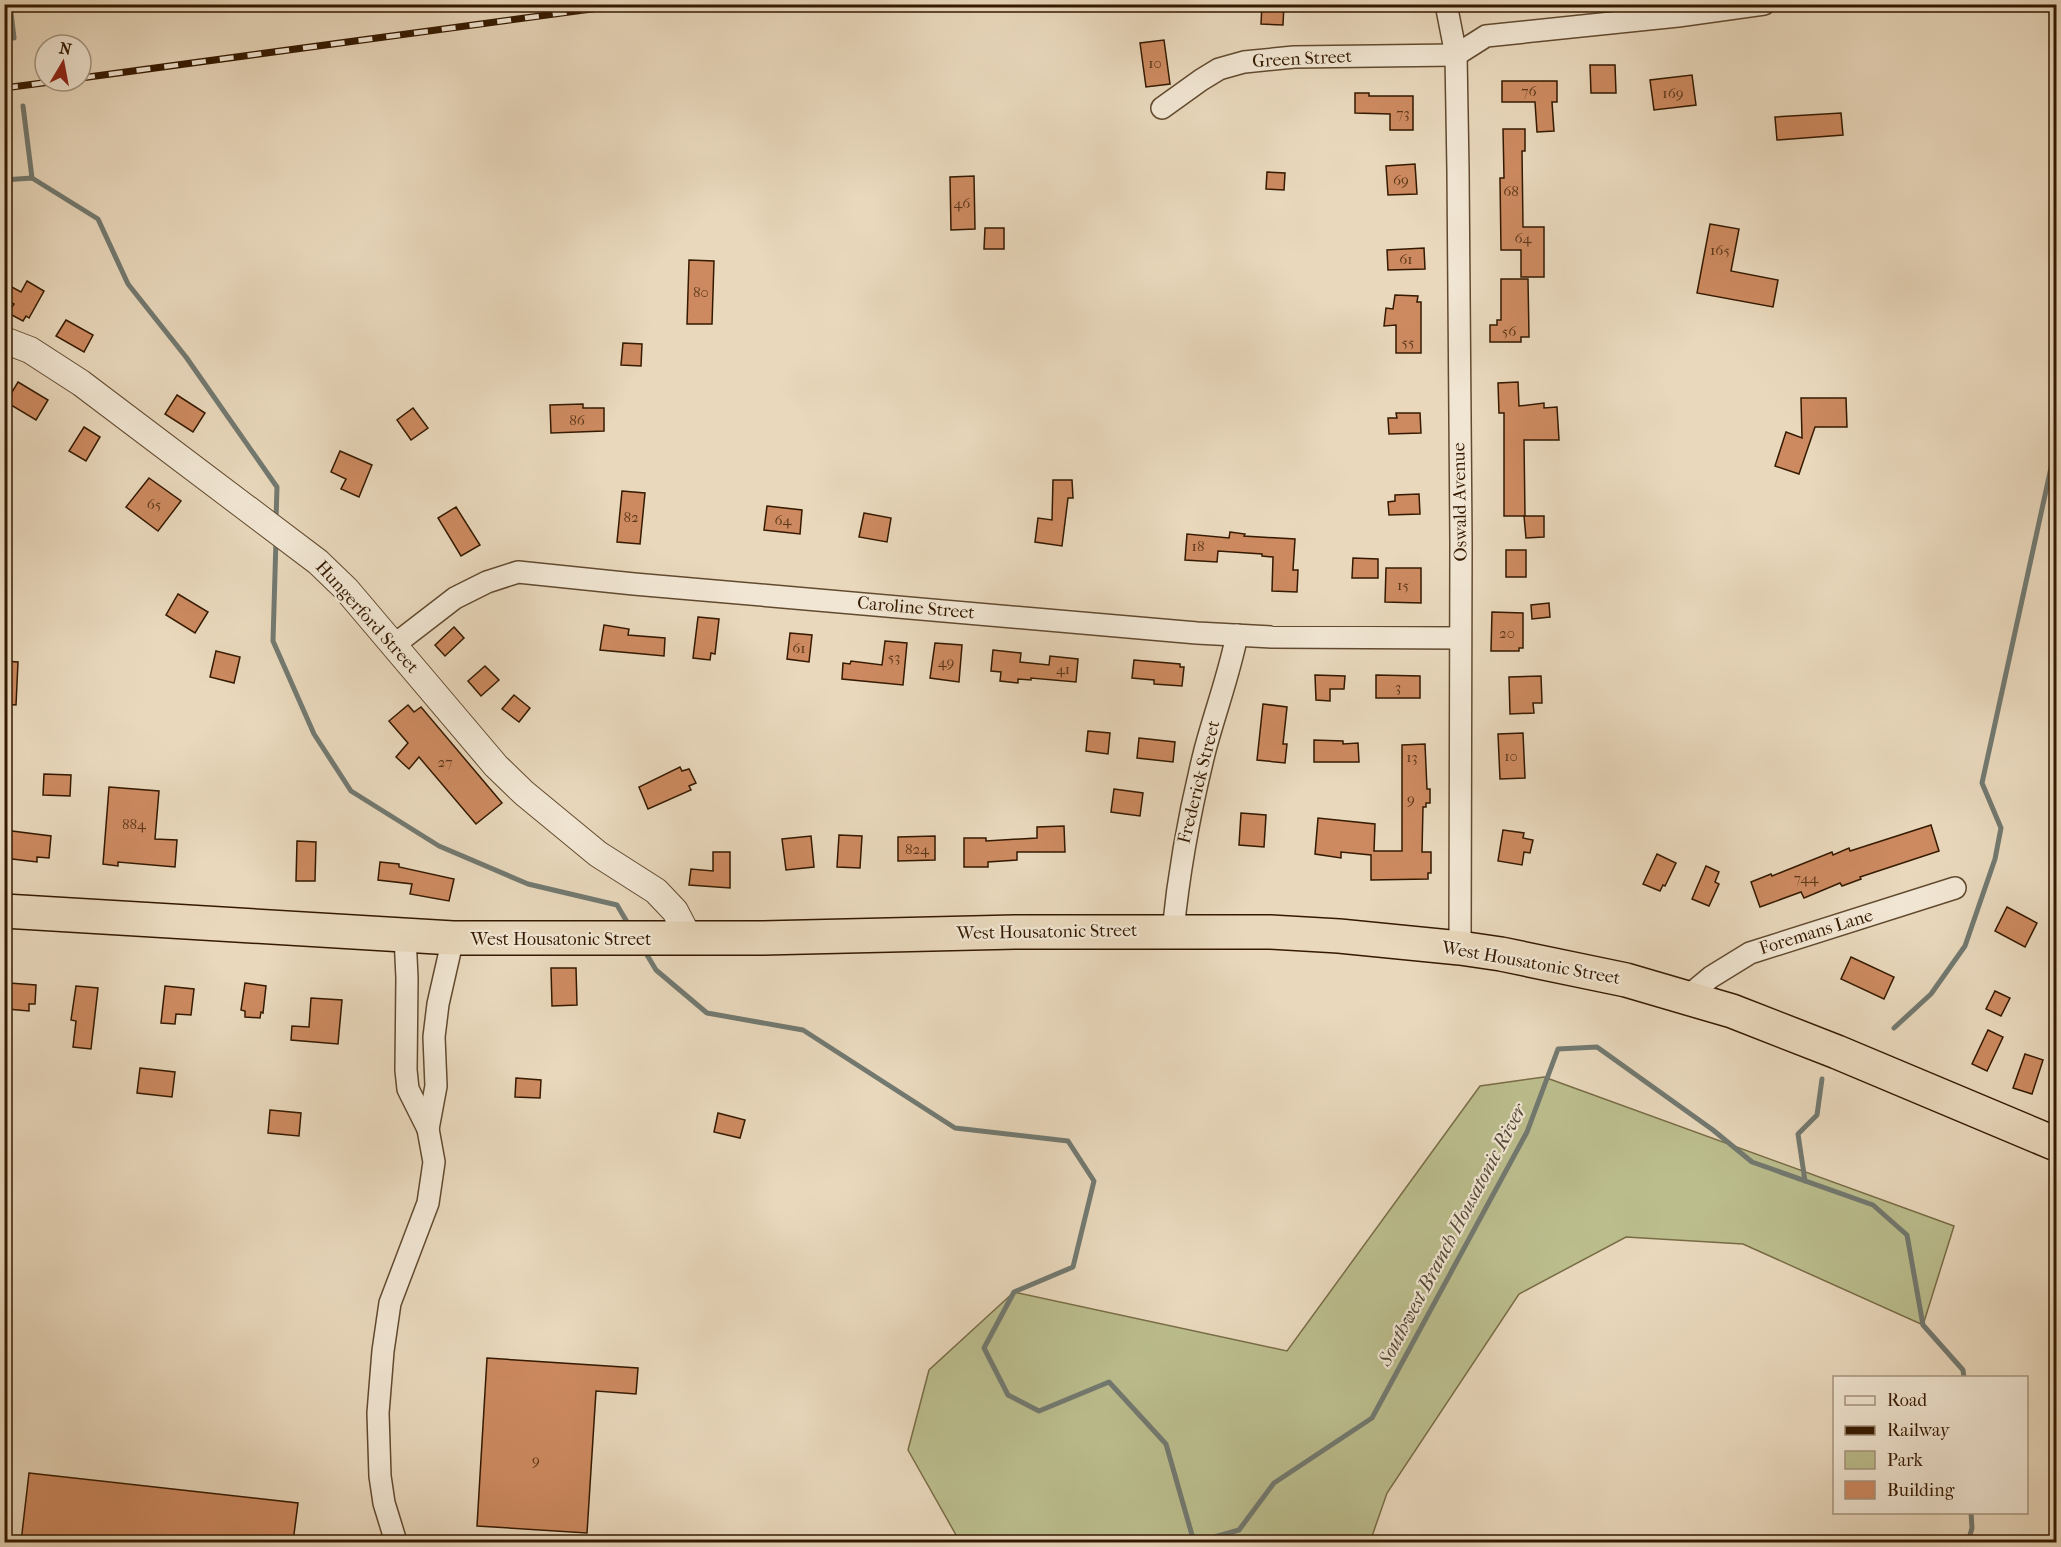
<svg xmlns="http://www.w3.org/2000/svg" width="2061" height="1547" viewBox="0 0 2061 1547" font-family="'IM FELL French Canon',serif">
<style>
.green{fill:#bbbd8d;stroke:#786c46;stroke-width:1.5}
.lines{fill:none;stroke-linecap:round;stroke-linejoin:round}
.stream{stroke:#727970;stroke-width:5}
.building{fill:#cd8a60;stroke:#351a00;stroke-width:1.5}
.minor-casing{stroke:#624a2f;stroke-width:24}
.tertiary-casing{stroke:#624a2f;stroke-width:28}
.trunk-casing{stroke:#351a00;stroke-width:36}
.minor{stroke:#f1e6d3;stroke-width:21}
.tertiary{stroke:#f1e6d3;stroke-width:26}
.trunk{stroke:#e9d8bc;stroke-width:33}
.rail-casing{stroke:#351a00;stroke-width:7}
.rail{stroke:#f1e6d3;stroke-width:4.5;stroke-dasharray:14;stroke-linecap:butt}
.labels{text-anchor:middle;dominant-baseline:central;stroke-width:4.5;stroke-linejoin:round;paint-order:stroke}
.number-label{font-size:15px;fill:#5b3618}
.street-label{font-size:18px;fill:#351a00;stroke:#f1e6d3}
.water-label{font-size:20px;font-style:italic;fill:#534938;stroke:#f1e6d3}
</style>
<rect width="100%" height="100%" fill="#e9d8bc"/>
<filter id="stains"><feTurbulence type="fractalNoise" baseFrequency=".00333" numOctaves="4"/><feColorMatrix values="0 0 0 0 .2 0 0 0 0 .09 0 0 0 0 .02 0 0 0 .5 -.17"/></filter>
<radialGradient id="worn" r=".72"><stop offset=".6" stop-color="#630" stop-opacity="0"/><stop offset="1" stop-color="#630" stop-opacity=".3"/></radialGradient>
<polygon class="green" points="1544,1077 1954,1226 1923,1325 1743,1244 1626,1237 1519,1294 1387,1493 1370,1542 960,1542 908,1450 929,1370 1014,1292 1287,1351 1480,1086"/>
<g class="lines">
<g class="stream">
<polyline points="10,4 14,38"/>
<polyline points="23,106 32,178"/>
<polyline points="4,180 32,178 98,219 128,284 186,357 277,487 276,521"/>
<polyline points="276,540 273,641 314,734 351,791 439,846 528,884 617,905 630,927"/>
<polyline points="644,950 656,970 707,1013 803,1030 955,1128 1068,1141 1094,1181 1073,1267 1014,1292 984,1348 1008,1395 1039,1411 1109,1382 1166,1444 1194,1542"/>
<polyline points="1894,1028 1931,994 1965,946 1995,859 2001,828 1982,783 2056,445"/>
<polyline points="1805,1181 1798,1134 1817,1115 1822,1079"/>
<polyline points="1197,1542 1239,1530 1274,1483 1372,1418 1527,1132 1558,1049 1597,1047 1713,1130 1752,1162 1873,1205 1907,1235 1923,1325 1963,1370 1964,1378"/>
<polyline points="1968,1542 1972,1528 1971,1512"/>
</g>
</g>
<g class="building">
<polygon points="1262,4 1284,4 1283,25 1261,24"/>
<polygon points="1164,40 1170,84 1146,87 1140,43"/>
<polygon points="1590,65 1615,65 1616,93 1591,93"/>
<polygon points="1692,75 1696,105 1654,110 1650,80"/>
<polygon points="1502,81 1557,81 1557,102 1552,102 1554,131 1537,132 1535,102 1502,102"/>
<polygon points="1355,93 1369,93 1369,96 1413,96 1413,130 1390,130 1390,114 1355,113"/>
<polygon points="1841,113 1843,135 1777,140 1775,117"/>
<polygon points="1503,129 1525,129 1525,151 1522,151 1523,227 1544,227 1544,277 1521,277 1521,250 1501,250 1500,178 1504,178"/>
<polygon points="1415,164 1417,194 1388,195 1386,166"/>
<polygon points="1267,172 1285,173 1284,190 1266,189"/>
<polygon points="974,176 975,229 951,230 950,177"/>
<polygon points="1710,224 1739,229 1731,271 1778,280 1773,307 1697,293"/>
<polygon points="985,228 1004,228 1004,249 984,249"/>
<polygon points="1424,248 1425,269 1388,270 1387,250"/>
<polygon points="689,260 714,261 712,324 687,324"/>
<polygon points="1501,279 1528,279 1529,337 1521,337 1521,342 1490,342 1490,325 1497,325 1497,320 1501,320"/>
<polygon points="27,281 44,291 29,318 26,316 23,321 8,313 14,304 4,299 4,296 10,286 21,292"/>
<polygon points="1395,295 1418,296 1417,302 1421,302 1421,353 1396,353 1396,325 1384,326 1386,308 1393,309"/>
<polygon points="66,320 93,335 84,352 56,336"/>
<polygon points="623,343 642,344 641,366 621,365"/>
<polygon points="18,382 48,400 36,420 6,402"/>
<polygon points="1518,382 1519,406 1544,403 1544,408 1557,407 1559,440 1524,440 1525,516 1504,516 1504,413 1499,413 1498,383"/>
<polygon points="177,395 205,413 193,432 165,414"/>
<polygon points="1801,398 1846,398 1847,427 1815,427 1799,474 1775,466 1786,432 1802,438"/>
<polygon points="583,404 583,408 604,408 604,431 551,433 550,405"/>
<polygon points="413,408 428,428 411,440 397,420"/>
<polygon points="1396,413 1420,413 1421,433 1389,434 1388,418 1397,418"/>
<polygon points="84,427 100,437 86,461 69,451"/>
<polygon points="340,451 372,465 359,497 341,489 346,479 331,472"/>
<polygon points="149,478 181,501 158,531 126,507"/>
<polygon points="1053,480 1072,480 1073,498 1068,498 1062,546 1035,542 1038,518 1052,520"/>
<polygon points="622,491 645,493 640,544 617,542"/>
<polygon points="1419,494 1420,514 1389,515 1388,502 1395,501 1395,495"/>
<polygon points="767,506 802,510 800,534 764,530"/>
<polygon points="456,507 480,545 461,556 438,518"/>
<polygon points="864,513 891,518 887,542 859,537"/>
<polygon points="1524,516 1544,516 1544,537 1526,538"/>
<polygon points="1230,532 1245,534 1244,536 1295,539 1293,570 1298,570 1297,592 1272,591 1273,557 1262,556 1262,554 1218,551 1217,562 1185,560 1187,534 1229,538"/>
<rect x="1506" y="550" width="20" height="27"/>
<polygon points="1353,558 1378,559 1378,578 1352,578"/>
<polygon points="1386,568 1421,568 1421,603 1385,602"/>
<polygon points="178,594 208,612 195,633 166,615"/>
<polygon points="1549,603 1550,617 1532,619 1531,605"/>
<polygon points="1492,612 1523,613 1523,648 1519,648 1519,651 1491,651"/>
<polygon points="698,617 719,619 715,654 711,653 710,660 693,658"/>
<polygon points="604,625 629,629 628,635 665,638 664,656 600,650"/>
<polygon points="454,627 464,638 445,656 435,645"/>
<polygon points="790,633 812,635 809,662 787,659"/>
<polygon points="885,641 907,643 903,685 842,679 843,663 850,664 851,661 882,665"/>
<polygon points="935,643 962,645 959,682 930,678"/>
<polygon points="993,650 1021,653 1020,662 1049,665 1050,656 1078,659 1076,682 1031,678 1031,680 1018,679 1018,683 1000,681 1001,672 991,671"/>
<polygon points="216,651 240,657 234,683 210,677"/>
<polygon points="1134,660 1180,664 1180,667 1184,667 1182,686 1154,684 1154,680 1132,678"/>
<polygon points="4,661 18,662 16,705 4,704"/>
<polygon points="485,666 499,680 481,696 468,681"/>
<polygon points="1315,675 1345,676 1344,689 1330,689 1330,701 1316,700"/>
<polygon points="1376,675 1420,676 1420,698 1376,698"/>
<polygon points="1541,676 1542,703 1533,703 1534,713 1510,714 1509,677"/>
<polygon points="514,695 530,708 519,722 502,709"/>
<polygon points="1263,704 1287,707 1283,744 1287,744 1285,763 1257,760"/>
<polygon points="408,705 414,712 421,707 502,803 476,824 419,757 409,769 396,757 408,743 389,721"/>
<polygon points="1088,731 1110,733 1108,754 1086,751"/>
<polygon points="1523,733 1525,778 1500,779 1498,734"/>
<polygon points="1139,738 1175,742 1173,762 1137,758"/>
<polygon points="1314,740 1343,741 1343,744 1358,743 1359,762 1314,762"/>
<polygon points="1425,744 1427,789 1430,789 1430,803 1426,803 1426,807 1423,807 1422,852 1431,852 1431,873 1428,873 1428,879 1371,880 1371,855 1341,852 1341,858 1315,854 1318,818 1375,824 1374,851 1402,851 1402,745"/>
<polygon points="680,767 682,771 689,769 696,783 689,786 691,790 648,809 639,787"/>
<polygon points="44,774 71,775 70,796 43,795"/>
<polygon points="109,787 159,791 155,839 177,840 175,867 118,862 118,866 103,864"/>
<polygon points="1114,789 1143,793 1140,816 1111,812"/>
<polygon points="1241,813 1266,815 1264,847 1239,845"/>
<polygon points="1931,825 1939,851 1860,877 1861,879 1842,886 1840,883 1804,898 1801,892 1760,907 1751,882 1771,874 1772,876 1832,852 1833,855 1849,848 1850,851"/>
<polygon points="1064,826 1065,852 1017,852 1017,860 988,862 988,867 964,867 964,838 986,838 986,841 1037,838 1037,827"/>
<polygon points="4,830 51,836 49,858 37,857 37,862 4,858"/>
<polygon points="1503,830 1524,833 1523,838 1533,840 1530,853 1524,852 1522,865 1498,861"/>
<polygon points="839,835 862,836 860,868 837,867"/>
<polygon points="811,836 814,867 786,870 782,839"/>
<polygon points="935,836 935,860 898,861 898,837"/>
<polygon points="297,841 316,842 315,881 296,881"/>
<polygon points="713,852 730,852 730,888 689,885 691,869 713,871"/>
<polygon points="1657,854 1676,863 1665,886 1663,885 1660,891 1643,884"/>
<polygon points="380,862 399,864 399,867 454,879 449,901 410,894 412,884 378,880"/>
<polygon points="1706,866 1719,872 1715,882 1719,884 1709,906 1692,899"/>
<polygon points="2007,907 2037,923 2025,947 1995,931"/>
<polygon points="1851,957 1894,977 1884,999 1841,979"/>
<polygon points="551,968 576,968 577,1005 552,1006"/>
<polygon points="9,983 36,985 35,1004 29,1004 29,1011 7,1009"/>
<polygon points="245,983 266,986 263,1013 261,1012 260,1018 245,1017 245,1011 241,1010"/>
<polygon points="76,986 98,988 91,1049 73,1047 76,1021 71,1020"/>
<polygon points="165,986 194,989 191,1015 176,1014 175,1024 161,1023"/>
<polygon points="1995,991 2010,998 2001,1016 1986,1009"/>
<polygon points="311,998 342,1000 338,1044 291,1040 292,1026 309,1027"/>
<polygon points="1988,1030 2003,1037 1987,1071 1972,1064"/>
<polygon points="2025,1054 2043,1060 2032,1094 2013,1088"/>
<polygon points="140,1068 175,1072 172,1097 137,1093"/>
<polygon points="516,1078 541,1080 540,1098 515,1097"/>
<polygon points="270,1110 301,1113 299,1136 268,1133"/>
<polygon points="718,1113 745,1120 740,1138 714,1132"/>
<polygon points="487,1358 638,1368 636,1394 596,1391 587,1533 477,1526"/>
<polygon points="29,1473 298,1503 293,1542 21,1542"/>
</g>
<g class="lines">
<g class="minor-casing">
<g id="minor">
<polyline points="1446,4 1456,55 1458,170 1461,542 1460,948"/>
<polyline points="1456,55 1486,36 1678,16 1764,4"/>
<polyline points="1162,108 1201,80 1219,69 1244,62 1294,57 1456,55"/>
<polyline points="394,645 455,598 487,582 518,572 634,584 1197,633 1272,637 1460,638"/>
<path d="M1173,931C1179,870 1190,810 1205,750C1215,712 1229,675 1237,635"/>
<polyline points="1687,997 1711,977 1750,953 1955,888"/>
<polyline points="428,1129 436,1086 434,1037 438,1004 453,938"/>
<polyline points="396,1542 384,1503 380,1476 378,1413 383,1351 390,1303 428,1203 434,1162 428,1129 408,1089 406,1070 407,978 405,936"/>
</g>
</g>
<g class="tertiary-casing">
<polyline id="tertiary" points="4,340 30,350 81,383 318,562 346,589 496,766 524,793 598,854 656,891 675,911 689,938"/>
</g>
<g class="trunk-casing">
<polyline id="trunk" points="4,911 453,938 763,938 1015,932 1270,932 1339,936 1460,948 1501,954 1626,980 1732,1011 1837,1052 2056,1144"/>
</g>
<use href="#minor" class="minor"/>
<use href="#tertiary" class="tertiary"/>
<use href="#trunk" class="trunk"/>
<g class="rail-casing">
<g id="rail">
<polyline points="81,78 629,4"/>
<polyline points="4,88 58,81"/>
</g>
</g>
<use href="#rail" class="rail"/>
</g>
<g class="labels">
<g class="number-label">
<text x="1155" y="63">10</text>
<text x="1529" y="91">76</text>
<text x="1673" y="93">169</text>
<text x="1403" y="113">73</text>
<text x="1401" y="180">69</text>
<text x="1511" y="191">68</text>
<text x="962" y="203">46</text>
<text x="1523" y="238">64</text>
<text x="1720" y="250">165</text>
<text x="1406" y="259">61</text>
<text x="701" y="292">80</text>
<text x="1509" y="331">56</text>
<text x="1408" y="342">55</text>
<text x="577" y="420">86</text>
<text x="154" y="504">65</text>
<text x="631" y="517">82</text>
<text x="783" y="520">64</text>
<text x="1198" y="546">18</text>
<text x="1403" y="585">15</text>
<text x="1507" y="633">20</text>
<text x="799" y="648">61</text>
<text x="894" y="657">53</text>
<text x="946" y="662">49</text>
<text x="1063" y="669">41</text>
<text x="1398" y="687">3</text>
<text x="1511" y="756">10</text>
<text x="1412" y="757">13</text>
<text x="445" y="762">27</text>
<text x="1411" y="799">9</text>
<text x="134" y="824">884</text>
<text x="917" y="849">824</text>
<text x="1806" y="878">744</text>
<text x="536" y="1460">9</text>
</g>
<g class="street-label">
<text transform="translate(1302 59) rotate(-3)">Green Street</text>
<text transform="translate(1460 502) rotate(-91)">Oswald Avenue</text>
<text transform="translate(916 608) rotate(5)">Caroline Street</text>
<text transform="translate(367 617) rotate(48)">Hungerford Street</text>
<text transform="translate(1199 782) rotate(-76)">Frederick Street</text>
<text transform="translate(1047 932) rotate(-1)">West Housatonic Street</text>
<text transform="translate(1816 932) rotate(-17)">Foremans Lane</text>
<text x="561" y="939">West Housatonic Street</text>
<text transform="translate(1531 963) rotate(10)">West Housatonic Street</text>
</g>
<g class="water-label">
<text transform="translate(1452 1235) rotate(-62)">Southwest Branch Housatonic River</text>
</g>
</g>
<rect width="2061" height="1547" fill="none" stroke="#e9d8bc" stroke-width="24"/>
<rect x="6" y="6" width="2049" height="1535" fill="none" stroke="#351a00" stroke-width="3"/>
<rect x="12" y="12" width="2037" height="1523" fill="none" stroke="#351a00" stroke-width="1.5"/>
<rect x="1833" y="1376" width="195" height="138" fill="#f1e6d3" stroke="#a6947f" stroke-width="1.5"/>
<rect x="1845" y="1396" width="30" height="9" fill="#f1e6d3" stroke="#a6947f" stroke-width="1.5"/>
<text x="1887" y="1406" font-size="18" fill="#351a00">Road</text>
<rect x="1845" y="1426" width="30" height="9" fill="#351a00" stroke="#a6947f" stroke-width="1.5"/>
<text x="1887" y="1436" font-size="18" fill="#351a00">Railway</text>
<rect x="1845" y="1451" width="30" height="18" fill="#bbbd8d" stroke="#a6947f" stroke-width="1.5"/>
<text x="1887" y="1466" font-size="18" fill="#351a00">Park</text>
<rect x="1845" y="1481" width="30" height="18" fill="#cd8a60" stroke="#a6947f" stroke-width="1.5"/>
<text x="1887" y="1496" font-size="18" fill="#351a00">Building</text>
<g transform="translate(63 63) rotate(10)"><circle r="28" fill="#f1e6d3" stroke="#a6947f" stroke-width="1.5"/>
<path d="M0-4.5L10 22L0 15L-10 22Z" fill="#8f2418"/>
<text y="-9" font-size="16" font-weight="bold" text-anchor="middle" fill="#351a00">N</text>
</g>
<rect width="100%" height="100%" filter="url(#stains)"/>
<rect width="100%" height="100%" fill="url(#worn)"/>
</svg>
